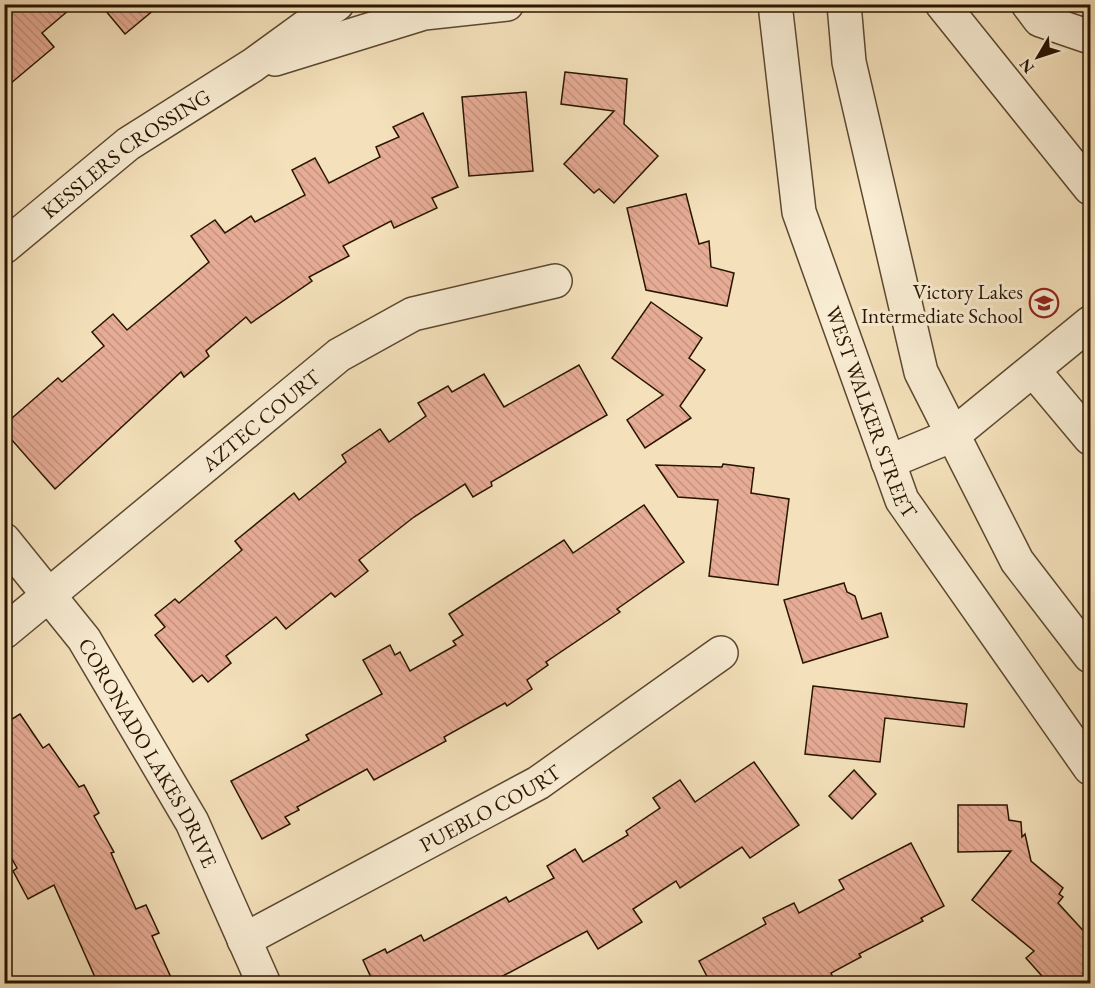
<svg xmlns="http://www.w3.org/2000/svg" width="1095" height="988" viewBox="0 0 1095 988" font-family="'EB Garamond',serif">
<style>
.building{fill:url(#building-back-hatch);stroke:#291500;stroke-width:1.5}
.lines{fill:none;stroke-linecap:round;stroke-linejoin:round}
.minor-casing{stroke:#5c482f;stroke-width:36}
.minor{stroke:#f8ecd3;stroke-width:33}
.labels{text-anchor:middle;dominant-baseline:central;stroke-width:6;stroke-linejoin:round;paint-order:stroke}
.street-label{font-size:21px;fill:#291500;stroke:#f8ecd3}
.poi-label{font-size:21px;fill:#291500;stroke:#f8ecd3;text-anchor:end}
</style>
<defs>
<pattern id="building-back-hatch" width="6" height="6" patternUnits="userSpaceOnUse" patternTransform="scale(1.5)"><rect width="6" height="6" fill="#e7ac96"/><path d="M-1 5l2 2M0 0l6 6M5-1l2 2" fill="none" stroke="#c69380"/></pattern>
</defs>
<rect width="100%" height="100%" fill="#f4e1bb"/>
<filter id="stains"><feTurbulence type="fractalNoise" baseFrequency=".00333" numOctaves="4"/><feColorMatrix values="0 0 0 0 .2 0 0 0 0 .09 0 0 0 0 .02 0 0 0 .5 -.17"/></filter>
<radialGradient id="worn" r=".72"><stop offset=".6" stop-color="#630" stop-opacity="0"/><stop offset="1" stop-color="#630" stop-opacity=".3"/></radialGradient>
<g class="building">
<polygon points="4,4 76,4 42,33 54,47 4,89"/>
<polygon points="100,4 161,4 125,34"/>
<polygon points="565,72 627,79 624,124 658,156 614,203 599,189 594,193 564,164 614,111 561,104"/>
<polygon points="526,92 533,171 469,176 462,97"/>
<polygon points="423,113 458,187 432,198 437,208 394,228 391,221 343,246 349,256 309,277 312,281 251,323 246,317 206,351 209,356 184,377 181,372 55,489 4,431 4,425 58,378 62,382 104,346 92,332 113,314 127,330 209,262 191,236 215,220 225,233 251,216 255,222 305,195 292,170 315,158 329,183 380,157 376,147 399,137 393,127"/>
<polygon points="686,194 699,244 709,241 711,267 734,273 727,306 646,290 627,208"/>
<polygon points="651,302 702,338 689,358 705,370 680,406 691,418 645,448 627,420 663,395 612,358"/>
<polygon points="579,365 607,415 491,482 492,486 473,497 465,484 414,517 359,560 368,571 335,597 331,593 286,629 276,617 226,656 231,663 208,682 202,675 193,682 155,635 165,627 155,615 175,599 179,603 242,550 235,541 294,493 299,500 346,462 342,455 380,429 389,442 426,416 418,403 448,386 452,392 484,374 504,407"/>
<polygon points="723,464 754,468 751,493 789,499 778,585 709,576 718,500 678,497 656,465 722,467"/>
<polygon points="644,505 684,562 617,609 620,612 546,662 548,665 527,680 532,689 507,706 505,703 444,737 446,741 374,780 367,769 297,807 299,810 285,817 290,824 262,839 231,781 309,740 306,735 382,694 363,660 390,645 395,655 400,652 410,671 456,645 453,641 463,635 449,614 564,540 573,553"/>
<polygon points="844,583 847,592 855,596 862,619 881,613 888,637 803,663 784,600"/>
<polygon points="813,686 967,704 964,727 885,718 880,762 805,754"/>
<polygon points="20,714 43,748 49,744 79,787 84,785 99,813 94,816 114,852 111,853 136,909 146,905 159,933 152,936 174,984 98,984 54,885 28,899 13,871 17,868 4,845 4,724"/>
<polygon points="754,762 799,825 750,858 742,847 680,888 676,881 633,909 642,922 598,949 587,931 488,984 374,984 363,960 385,949 387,953 421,935 424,941 506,897 509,902 554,878 547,866 575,849 583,862 628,835 626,831 660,808 653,798 680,780 695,802"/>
<polygon points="854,770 876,794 852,819 829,796"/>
<polygon points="958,805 1007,805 1009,820 1021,822 1022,837 1025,834 1031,861 1063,888 1059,894 1063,897 1058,903 1090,938 1090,984 1049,984 1026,958 1034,951 972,900 1011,851 958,852"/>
<polygon points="911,843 944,906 921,918 923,921 859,954 861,957 831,973 836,984 711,984 699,961 766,924 763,918 794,903 799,913 844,889 839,880"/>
</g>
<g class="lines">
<g class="minor-casing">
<g id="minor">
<path id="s1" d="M775,4L799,212L902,500L1090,768"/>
<polyline points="844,4 849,62 921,372 1017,561 1090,656"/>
<polyline points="942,4 1090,188"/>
<polyline points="1028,4 1040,20 1087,36 1090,33"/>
<polyline points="275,59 424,13 507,4"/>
<path id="s2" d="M4,247L128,144L253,65L337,4"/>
<polyline points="1033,370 1090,438"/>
<polyline points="888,462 953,435 1090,323"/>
<path id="s3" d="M4,540L84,639L192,822L264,984"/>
<path id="s4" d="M4,632L339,355L413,314L555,281"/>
<path id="s5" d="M244,940L538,783L721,653"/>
</g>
</g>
<use href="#minor" class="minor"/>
</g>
<defs>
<g id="school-ring" transform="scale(1.5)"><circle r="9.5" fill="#f8ecd3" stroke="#8f2418" stroke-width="1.5"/><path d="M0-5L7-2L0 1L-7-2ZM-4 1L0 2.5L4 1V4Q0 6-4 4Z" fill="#8f2418"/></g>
</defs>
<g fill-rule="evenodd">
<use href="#school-ring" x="1044" y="303"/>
</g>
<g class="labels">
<g class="street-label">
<text stroke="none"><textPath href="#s2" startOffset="154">KESSLERS CROSSING</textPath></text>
<text stroke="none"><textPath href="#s1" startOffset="422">WEST WALKER STREET</textPath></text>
<text stroke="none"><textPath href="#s4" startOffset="333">AZTEC COURT</textPath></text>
<text stroke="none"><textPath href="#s3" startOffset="258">CORONADO LAKES DRIVE</textPath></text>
<text stroke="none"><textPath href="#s5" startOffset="279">PUEBLO COURT</textPath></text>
</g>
<g class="poi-label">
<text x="1023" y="291">Victory Lakes<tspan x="1023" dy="24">Intermediate School</tspan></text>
</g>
</g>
<rect width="1095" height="988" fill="none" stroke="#f4e1bb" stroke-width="24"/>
<rect x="6" y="6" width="1083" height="976" fill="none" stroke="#291500" stroke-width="3"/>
<rect x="12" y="12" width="1071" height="964" fill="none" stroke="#291500" stroke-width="1.5"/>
<g transform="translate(1038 57) rotate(231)" stroke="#f8ecd3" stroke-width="4.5" paint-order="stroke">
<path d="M0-4.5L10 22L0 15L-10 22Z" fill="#291500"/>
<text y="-9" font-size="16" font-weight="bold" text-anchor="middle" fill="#291500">N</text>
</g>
<rect width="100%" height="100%" filter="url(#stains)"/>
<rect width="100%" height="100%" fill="url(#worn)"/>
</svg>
